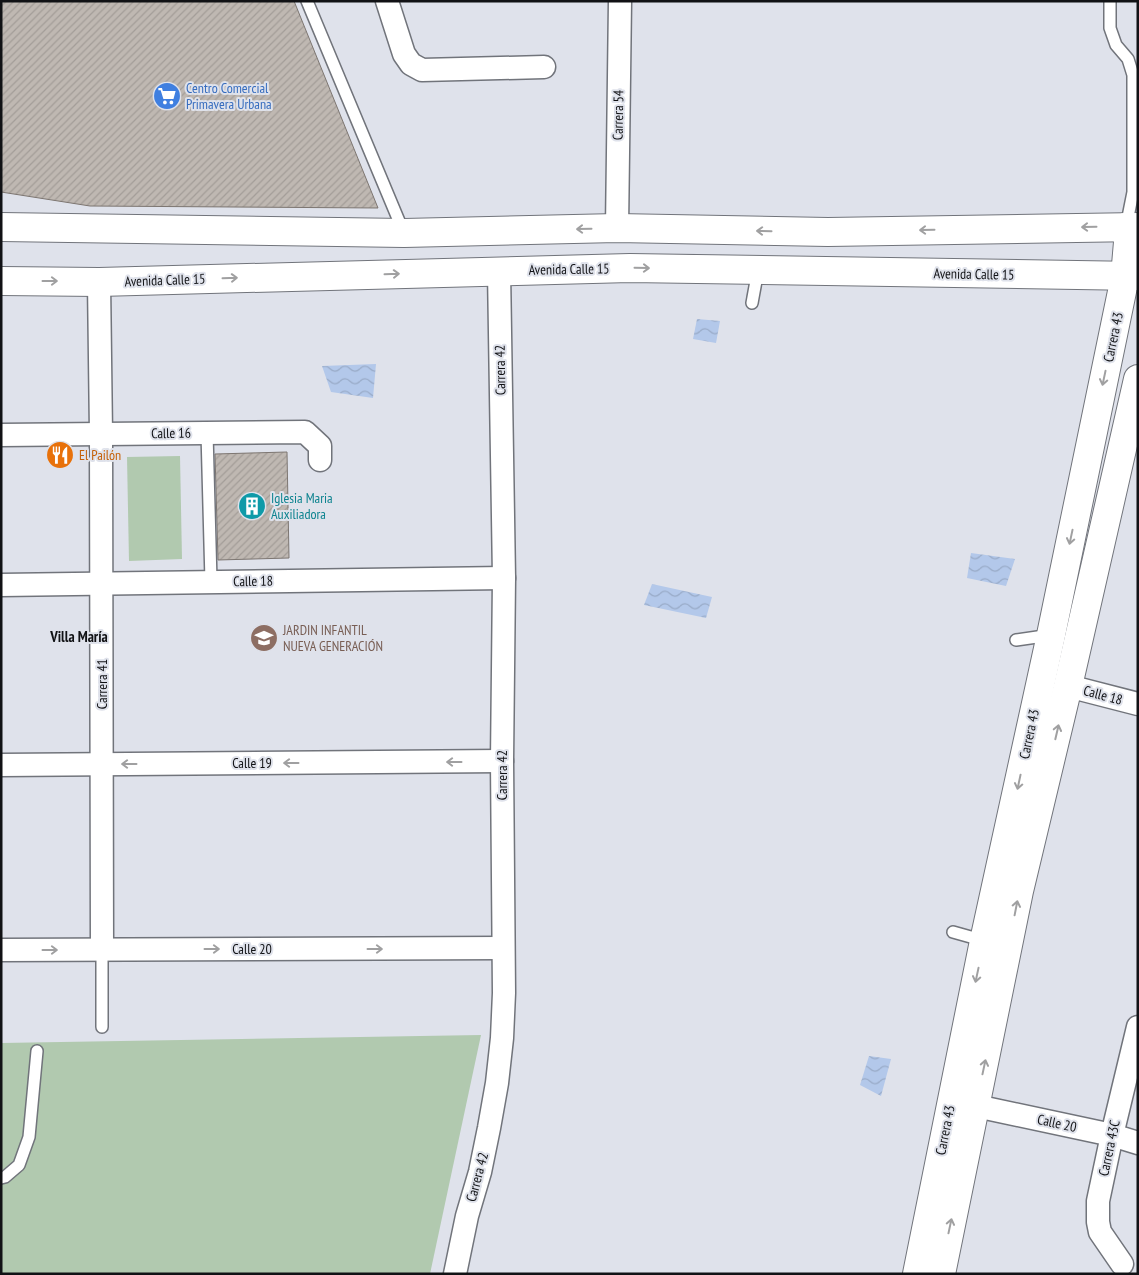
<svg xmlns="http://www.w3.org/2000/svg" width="1139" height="1275" viewBox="0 0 1139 1275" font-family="'PT Sans Narrow',sans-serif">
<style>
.grass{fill:#b1c9af}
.water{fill:url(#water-waves)}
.building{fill:url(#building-hatch);stroke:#7d7671}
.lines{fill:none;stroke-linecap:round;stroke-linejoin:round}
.service-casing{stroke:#71747b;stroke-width:14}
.minor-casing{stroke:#71747b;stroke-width:25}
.tertiary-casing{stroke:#71747b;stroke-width:30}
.secondary-casing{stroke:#71747b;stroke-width:30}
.service{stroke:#fff;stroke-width:11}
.minor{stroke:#fff;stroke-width:22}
.tertiary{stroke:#fff;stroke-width:28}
.secondary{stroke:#fff;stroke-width:28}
.oneway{stroke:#a0a0a1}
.labels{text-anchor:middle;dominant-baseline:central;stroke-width:4;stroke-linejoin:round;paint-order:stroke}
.shop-label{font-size:14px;fill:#366cbe;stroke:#dfe2eb;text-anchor:start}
.street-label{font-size:14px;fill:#111215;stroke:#dfe2eb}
.food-label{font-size:14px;fill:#c56008;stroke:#dfe2eb;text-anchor:start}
.culture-label{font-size:14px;fill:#0d838f;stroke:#dfe2eb;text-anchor:start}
.education-label{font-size:14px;fill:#785e54;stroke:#dfe2eb;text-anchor:start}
.neighbourhood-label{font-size:15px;font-weight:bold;fill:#111215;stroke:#dfe2eb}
</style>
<defs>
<pattern id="water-waves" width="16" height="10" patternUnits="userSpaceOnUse" patternTransform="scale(1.25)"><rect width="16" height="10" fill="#b3c8ea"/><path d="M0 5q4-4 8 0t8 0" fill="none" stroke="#99abc8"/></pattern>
<pattern id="building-hatch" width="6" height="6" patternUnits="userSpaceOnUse" patternTransform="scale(1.25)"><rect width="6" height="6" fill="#bfb8b2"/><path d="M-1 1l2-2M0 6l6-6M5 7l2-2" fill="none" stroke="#a39d98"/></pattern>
</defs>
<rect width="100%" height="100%" fill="#dfe2eb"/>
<g class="grass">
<polygon points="180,456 182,559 129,561 127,457"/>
<polygon points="481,1035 430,1274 1,1274 1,1043"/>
</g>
<g class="water">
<polygon points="697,319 720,321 716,343 693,339"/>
<polygon points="376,364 373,398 331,392 322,366"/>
<polygon points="971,553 1015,559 1006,586 967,578"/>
<polygon points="652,584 712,597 706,618 644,605"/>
<polygon points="869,1056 891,1059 881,1096 860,1085"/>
</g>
<g class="building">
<polygon points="1,1 294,1 378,208 90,206 1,192"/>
<polygon points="287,452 289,558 218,560 215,454"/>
</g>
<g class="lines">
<g class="service-casing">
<g id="service">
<polyline points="307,1 404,233"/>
<polyline points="1110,1 1110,28 1116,45 1128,59 1133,75 1133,192 1126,227"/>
<polyline points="752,303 758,270"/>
<polyline points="207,433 211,581"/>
<polyline points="1016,640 1051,635"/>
<polyline points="953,932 985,941"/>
<polyline points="102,950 102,1027"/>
<polyline points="1,1178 5,1177 19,1165 29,1137 37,1051"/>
</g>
</g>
<g class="minor-casing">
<g id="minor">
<polyline points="387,1 404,54 411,64 422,70 544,67"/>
<polyline points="617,228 620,1"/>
<polyline points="99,282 101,434 102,950"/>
<polyline points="1,435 305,432 320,446 320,460"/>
<polyline points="1,585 504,578"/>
<polyline points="1068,686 1138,704"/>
<polyline points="1,765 502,761"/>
<polyline points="1,950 503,948"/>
<polyline points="976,1106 1112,1135 1138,1143"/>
<polyline points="1122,1264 1100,1232 1098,1222 1098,1201 1112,1135 1138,1027"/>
<polyline points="455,1274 467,1216 480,1172 489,1128 497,1083 502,1038 504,993 502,761 504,578 499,271"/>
</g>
</g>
<g class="tertiary-casing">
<g id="tertiary">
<polyline points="917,1274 984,941 1051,635 1125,277 1128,242 1126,227"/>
<polyline points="941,1274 1019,891 1068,686 1138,379"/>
</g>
</g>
<g class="secondary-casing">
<g id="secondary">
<polyline points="1,227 404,233 617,228 828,232 1138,227"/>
<polyline points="1,281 99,282 630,268 1138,276"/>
</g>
</g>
<use href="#service" class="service"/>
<use href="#minor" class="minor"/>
<use href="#tertiary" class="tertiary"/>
<use href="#secondary" class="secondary"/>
</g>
<defs><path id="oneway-shaft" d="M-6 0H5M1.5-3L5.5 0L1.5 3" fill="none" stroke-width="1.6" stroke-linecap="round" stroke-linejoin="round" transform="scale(1.25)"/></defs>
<g class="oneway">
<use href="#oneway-shaft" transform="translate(1089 227) rotate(179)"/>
<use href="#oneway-shaft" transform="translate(584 229) rotate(179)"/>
<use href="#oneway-shaft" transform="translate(927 230) rotate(179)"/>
<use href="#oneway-shaft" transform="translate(764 231) rotate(-179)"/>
<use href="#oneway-shaft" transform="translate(642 268) rotate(1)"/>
<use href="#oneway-shaft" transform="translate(392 274) rotate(-2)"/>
<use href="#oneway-shaft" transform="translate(230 278) rotate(-2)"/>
<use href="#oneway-shaft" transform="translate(50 281)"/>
<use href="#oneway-shaft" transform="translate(1104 378) rotate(102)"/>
<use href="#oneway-shaft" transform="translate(1071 537) rotate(102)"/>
<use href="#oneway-shaft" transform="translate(1057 732) rotate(-77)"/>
<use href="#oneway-shaft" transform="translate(454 762) rotate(180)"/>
<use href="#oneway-shaft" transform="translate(291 763) rotate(180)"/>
<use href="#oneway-shaft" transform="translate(129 764) rotate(180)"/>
<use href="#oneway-shaft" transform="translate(1019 782) rotate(102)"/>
<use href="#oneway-shaft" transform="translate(1016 908) rotate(-79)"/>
<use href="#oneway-shaft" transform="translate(212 949)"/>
<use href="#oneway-shaft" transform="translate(375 949)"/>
<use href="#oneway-shaft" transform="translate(50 950)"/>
<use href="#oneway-shaft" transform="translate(977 975) rotate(102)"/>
<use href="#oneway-shaft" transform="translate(984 1067) rotate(-78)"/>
<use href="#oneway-shaft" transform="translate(950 1226) rotate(-78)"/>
</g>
<defs>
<g id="supermarket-disc" transform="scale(1.4375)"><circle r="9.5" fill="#3f7fe0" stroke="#dfe2eb"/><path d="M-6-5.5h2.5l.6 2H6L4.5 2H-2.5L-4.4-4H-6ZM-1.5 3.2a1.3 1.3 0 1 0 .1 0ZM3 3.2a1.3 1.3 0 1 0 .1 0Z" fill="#fff"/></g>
<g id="restaurant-disc" transform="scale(1.4375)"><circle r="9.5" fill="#e8710a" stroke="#dfe2eb"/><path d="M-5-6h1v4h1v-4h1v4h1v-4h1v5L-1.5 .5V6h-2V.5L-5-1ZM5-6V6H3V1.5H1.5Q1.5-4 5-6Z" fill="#fff"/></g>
<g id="building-disc" transform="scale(1.4375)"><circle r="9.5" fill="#0f9aa8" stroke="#dfe2eb"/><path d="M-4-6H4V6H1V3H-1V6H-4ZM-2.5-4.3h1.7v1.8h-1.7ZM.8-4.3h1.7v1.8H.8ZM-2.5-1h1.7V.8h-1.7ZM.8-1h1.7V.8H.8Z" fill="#fff"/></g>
<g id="school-disc" transform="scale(1.4375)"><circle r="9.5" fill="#8d6e63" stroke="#dfe2eb"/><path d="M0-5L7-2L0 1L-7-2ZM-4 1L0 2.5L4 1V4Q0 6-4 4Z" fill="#fff"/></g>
</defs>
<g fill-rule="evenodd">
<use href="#supermarket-disc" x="167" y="96"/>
<use href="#restaurant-disc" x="60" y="455"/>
<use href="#building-disc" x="252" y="506"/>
<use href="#school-disc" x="264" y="638"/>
</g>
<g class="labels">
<g class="shop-label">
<text x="186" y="88">Centro Comercial<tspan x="186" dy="16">Primavera Urbana</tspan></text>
</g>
<g class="street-label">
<text transform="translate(618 115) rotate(-89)">Carrera 54</text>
<text transform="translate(569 269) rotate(-1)">Avenida Calle 15</text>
<text transform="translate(974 274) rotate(1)">Avenida Calle 15</text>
<text transform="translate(165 280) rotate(-2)">Avenida Calle 15</text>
<text transform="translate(1113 337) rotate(-78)">Carrera 43</text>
<text transform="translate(500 370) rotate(-91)">Carrera 42</text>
<text transform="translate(171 433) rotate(-1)">Calle 16</text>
<text transform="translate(253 581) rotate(-1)">Calle 18</text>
<text transform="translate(102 684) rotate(-90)">Carrera 41</text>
<text transform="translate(1103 695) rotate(15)">Calle 18</text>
<text transform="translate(1029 734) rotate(-78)">Carrera 43</text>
<text x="252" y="763">Calle 19</text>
<text transform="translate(502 775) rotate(-90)">Carrera 42</text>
<text x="252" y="949">Calle 20</text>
<text transform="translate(1057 1123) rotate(12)">Calle 20</text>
<text transform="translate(945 1130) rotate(-79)">Carrera 43</text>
<text transform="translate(1109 1148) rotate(-78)">Carrera 43C</text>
<text transform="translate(477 1177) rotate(-75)">Carrera 42</text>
</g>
<g class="food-label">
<text x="79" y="455">El Pailón</text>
</g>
<g class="culture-label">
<text x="271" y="498">Iglesia Maria<tspan x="271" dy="16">Auxiliadora</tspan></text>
</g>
<g class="education-label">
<text x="283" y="630">JARDIN INFANTIL<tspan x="283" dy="16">NUEVA GENERACIÓN</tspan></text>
</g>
<g class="neighbourhood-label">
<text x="79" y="636">Villa María</text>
</g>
</g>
<rect width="1139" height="1275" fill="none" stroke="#111215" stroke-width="5"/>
</svg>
